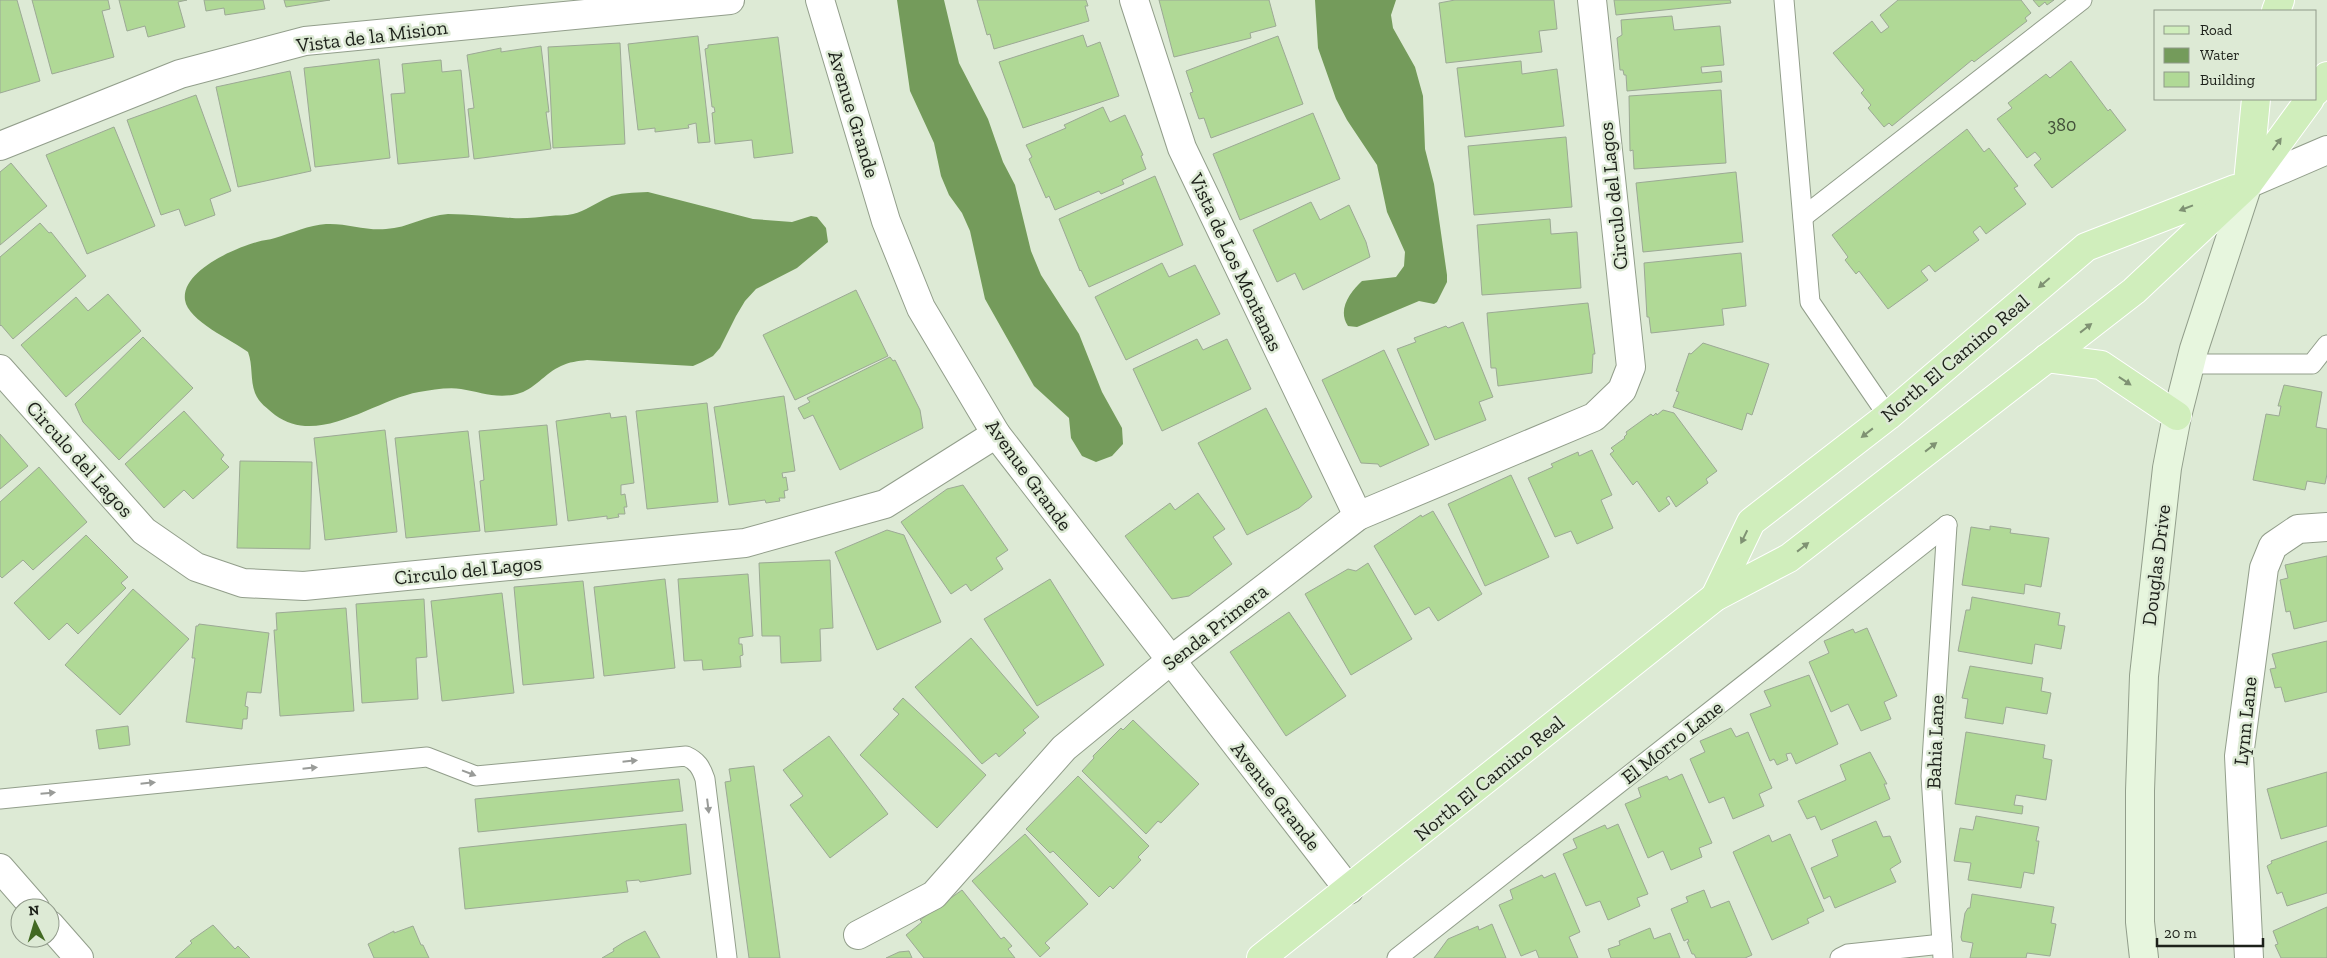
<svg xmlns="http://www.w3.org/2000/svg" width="2327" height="958" viewBox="0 0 2327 958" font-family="'Zilla Slab',serif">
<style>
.water{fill:#749b5b}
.building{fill:#b0d996;stroke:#9ca995}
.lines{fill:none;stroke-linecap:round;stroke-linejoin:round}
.service-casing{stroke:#929e8b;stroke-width:21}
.minor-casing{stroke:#929e8b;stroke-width:30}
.tertiary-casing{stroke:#929e8b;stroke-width:30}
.secondary-casing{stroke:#929e8b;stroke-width:30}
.primary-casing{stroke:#fff;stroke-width:30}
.service{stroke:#fff;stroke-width:19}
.minor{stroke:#fff;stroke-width:28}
.tertiary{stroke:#fff;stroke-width:28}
.secondary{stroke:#e7f6de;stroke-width:28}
.primary{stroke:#d0eebc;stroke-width:28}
.oneway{fill:#7f9273}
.oneway2{fill:#999b98}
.labels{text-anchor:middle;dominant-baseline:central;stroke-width:5;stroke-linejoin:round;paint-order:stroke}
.number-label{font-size:18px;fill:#424f39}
.street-label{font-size:20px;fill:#1d211a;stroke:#ddead5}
</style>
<rect width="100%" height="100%" fill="#ddead5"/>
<g class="water">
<polygon points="897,0 944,0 959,63 988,119 1003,162 1015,185 1031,251 1041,275 1079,334 1102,392 1122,428 1123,444 1112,456 1096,462 1082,456 1071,438 1069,418 1034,386 985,299 970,231 962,213 949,195 941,176 934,143 910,91"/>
<path d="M1315,0H1396L1391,15L1393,28L1415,67L1423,96L1425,149L1434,184L1447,275V282L1437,302L1434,304L1419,301L1357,327L1348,326C1337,310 1350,292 1362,281L1396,277L1404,266L1405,252L1387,212L1377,165L1347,120L1336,99L1318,48Z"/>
<path d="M648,192L753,219L792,222L811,216L817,217L826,228L828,242L797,268L756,289L745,301L736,316L720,348L713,356L702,362L693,366L587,360C578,361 569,362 561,366C545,373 534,390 517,394C496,399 480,392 461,389C448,387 432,390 419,392C374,400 319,447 275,415C267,408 259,403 255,393C250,380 253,365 248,352C232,340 188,321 185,300C181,271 235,248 257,242C263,240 269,240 275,238C292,233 309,225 326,224C347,223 366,231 386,229C408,228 426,215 448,214C470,214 491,217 512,218C525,219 538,217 550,216C557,215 566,216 573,214C585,211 596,203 607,198C619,192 634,193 648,192Z"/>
</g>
<g class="building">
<polygon points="0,0 17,0 40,81 0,93"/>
<polygon points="32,0 108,0 110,9 102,11 114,57 52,74"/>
<polygon points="119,0 187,0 178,2 185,27 148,37 145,26 127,31"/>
<polygon points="204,0 263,0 265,9 225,15 224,8 206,11"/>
<polygon points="284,0 330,0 286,7"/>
<polygon points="977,0 1086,0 1088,6 1085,6 1089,21 994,49 990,34 987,35"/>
<polygon points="1159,0 1269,0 1276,26 1250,33 1251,38 1174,57"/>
<polygon points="1455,0 1554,0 1557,29 1539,31 1542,52 1446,63 1439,3"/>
<polygon points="1614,0 1730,0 1731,3 1616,15"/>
<polygon points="1898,0 2021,0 2031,13 2025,18 2027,21 1974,62 1972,60 1892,126 1889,123 1884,127 1868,108 1871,105 1861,93 1864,90 1833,53 1872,21 1881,33 1889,27 1880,15"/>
<polygon points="2033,0 2054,0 2047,5 2045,2 2039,7"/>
<polygon points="1672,16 1674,30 1720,26 1724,65 1701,67 1702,73 1721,71 1722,82 1627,91 1626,75 1624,75 1623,70 1620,70 1617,38 1622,35 1621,20"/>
<polygon points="1083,35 1087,47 1100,42 1119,96 1023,128 999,62"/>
<polygon points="698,36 710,142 698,143 696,123 688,125 689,128 655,132 655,128 638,130 628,44"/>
<polygon points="1278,36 1303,104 1211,138 1204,118 1199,119 1190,93 1193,92 1186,71"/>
<polygon points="778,37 793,153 754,158 752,140 715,144 712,113 715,112 714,107 712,107 705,49 708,48 708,45"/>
<polygon points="620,43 625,144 553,148 548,47"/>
<polygon points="541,46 549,112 546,112 551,149 474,159 468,109 474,108 467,55 501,48 501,52"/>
<polygon points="379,59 390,158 315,167 304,68"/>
<polygon points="441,60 442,72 461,70 469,157 398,164 391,94 405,93 402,64"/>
<polygon points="1521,61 1522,74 1557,69 1564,126 1465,137 1457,68"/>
<polygon points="2071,61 2108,111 2110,109 2126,130 2052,188 2034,165 2041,159 2035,152 2027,158 1997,119 2012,108 2008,103 2046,74 2050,78"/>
<polygon points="290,71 311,171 238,187 216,87"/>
<polygon points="1721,90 1726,163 1634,169 1633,150 1630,151 1629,96"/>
<polygon points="196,95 231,191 210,199 215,215 185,226 179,209 161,215 127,120"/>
<polygon points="1103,107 1110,122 1125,115 1143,155 1141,156 1146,169 1122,180 1124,184 1101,194 1099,191 1055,210 1049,196 1046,198 1029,159 1032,157 1026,145 1066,128 1064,125"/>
<polygon points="1313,113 1340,179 1240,220 1213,154"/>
<polygon points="114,127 155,226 87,254 46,155"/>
<polygon points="1967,129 1984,152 1989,148 2018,186 2014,188 2026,204 1986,234 1980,226 1973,232 1979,240 1935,272 1929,265 1921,271 1928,280 1888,309 1859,271 1856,274 1845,260 1848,257 1832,235"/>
<polygon points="1566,137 1572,207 1474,215 1468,146"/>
<polygon points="11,163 47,206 0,245 0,172"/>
<polygon points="1736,172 1743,242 1643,252 1636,183"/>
<polygon points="1155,176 1183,245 1089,287 1081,270 1080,271 1059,219"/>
<polygon points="1311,202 1320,220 1349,205 1366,242 1370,257 1303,290 1295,273 1277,282 1253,230"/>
<polygon points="1550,219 1551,234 1577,232 1581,288 1482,295 1477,225"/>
<polygon points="40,223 49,233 51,232 86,276 13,339 1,325 0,326 0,257"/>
<polygon points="1741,253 1746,306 1722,309 1724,325 1651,333 1649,317 1647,317 1644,263"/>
<polygon points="1162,263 1169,277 1195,265 1220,314 1126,360 1095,297"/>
<polygon points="856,290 888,356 795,400 763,335"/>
<polygon points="108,294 141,331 66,397 21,345 76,297 88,311"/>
<polygon points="1588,303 1595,354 1593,354 1592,373 1498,386 1496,368 1491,368 1487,313"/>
<polygon points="1463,322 1493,397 1479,402 1486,420 1435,440 1397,349 1416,342 1414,338 1446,326 1448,328"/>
<polygon points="143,337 193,388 119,460 83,422 75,404"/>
<polygon points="1197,339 1203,350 1227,339 1251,389 1162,431 1133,369"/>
<polygon points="1703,343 1769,364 1752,415 1747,413 1742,430 1673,407 1679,392 1676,391 1689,353 1691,354"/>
<polygon points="1384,350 1429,445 1380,467 1378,464 1361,463 1322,380"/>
<polygon points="890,357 893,361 895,360 920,410 923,428 840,470 813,415 804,419 798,408 810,402 807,398"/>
<polygon points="2284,385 2322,392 2316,427 2327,429 2327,474 2325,484 2307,481 2305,490 2253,480 2266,414 2279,416 2281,406 2278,406"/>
<polygon points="784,396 795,471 782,473 783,478 786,477 788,490 784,491 785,498 779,498 780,501 766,503 765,500 729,505 714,407"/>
<polygon points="707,403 718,502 647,509 636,411"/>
<polygon points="1266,408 1312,497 1299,508 1247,535 1198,443"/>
<polygon points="1663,410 1674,413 1717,471 1706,479 1708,483 1676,507 1669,496 1666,498 1670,504 1659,512 1637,481 1633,485 1610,454 1614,451 1611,448 1625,438 1624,437 1627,434 1626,432 1651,414 1653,416 1656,413 1657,415"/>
<polygon points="184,411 224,455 221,459 229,467 193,499 184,490 164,508 125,464"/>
<polygon points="610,413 611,418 626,416 634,483 621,485 621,495 625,494 627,507 624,507 625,514 618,514 619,517 607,519 607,516 568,521 556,421"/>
<polygon points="547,425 557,525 485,532 480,481 484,480 479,431"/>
<polygon points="385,430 397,532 325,540 314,438"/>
<polygon points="468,431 480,531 406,538 395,438"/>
<polygon points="0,434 28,466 0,489"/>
<polygon points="1592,450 1612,495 1601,500 1613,528 1577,544 1571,531 1555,537 1528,478 1553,467 1551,464 1578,452 1579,456"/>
<polygon points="240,461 312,462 310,549 237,548"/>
<polygon points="39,467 87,522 33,570 23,560 2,578 0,576 0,502"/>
<polygon points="1511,475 1549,557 1485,586 1448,504"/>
<polygon points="963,485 1008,550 996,558 1003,569 971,591 966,584 951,594 901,522 947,489"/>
<polygon points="1198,493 1225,529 1213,537 1232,564 1189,596 1172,599 1125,536 1170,503 1175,510"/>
<polygon points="1433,511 1482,594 1438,621 1429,607 1415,615 1374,546 1421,515 1422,517"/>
<polygon points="1990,526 2011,529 2010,533 2049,538 2041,587 2025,584 2024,594 1962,585 1971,527 1990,530"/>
<polygon points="887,530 904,535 941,622 877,650 835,552"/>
<polygon points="86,535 128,577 121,583 126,588 78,634 67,623 49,640 14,603"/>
<polygon points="2327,556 2327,621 2294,629 2290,611 2286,612 2280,580 2288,578 2285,565"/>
<polygon points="830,560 833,628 820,629 821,661 781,663 780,636 762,636 759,563"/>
<polygon points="1368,563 1412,639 1351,675 1305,594 1348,569 1356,571"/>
<polygon points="748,574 753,636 739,638 739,644 742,644 743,655 740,656 741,667 703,670 702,660 684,661 678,579"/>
<polygon points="665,579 675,668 604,676 594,587"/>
<polygon points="1050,579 1104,665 1037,706 984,619"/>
<polygon points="583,581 594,678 523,685 514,587"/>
<polygon points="133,589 189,639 120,715 65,665"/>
<polygon points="502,593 514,693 442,701 431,601"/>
<polygon points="1972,597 2060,613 2058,625 2065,626 2061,649 2035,644 2032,664 1958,651 1966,610 1970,610"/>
<polygon points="424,599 427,657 416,658 418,699 362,703 356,604"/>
<polygon points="346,608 354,711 280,716 274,630 277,630 276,613"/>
<polygon points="1289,612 1346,696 1286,736 1230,652"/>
<polygon points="199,624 269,633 261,693 247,692 245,706 248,707 247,719 243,719 242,729 186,722 195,658 192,658 196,626 198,626"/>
<polygon points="1867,628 1897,696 1884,702 1891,719 1861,731 1848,704 1831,712 1809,662 1829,653 1824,641 1853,629 1855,633"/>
<polygon points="971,638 1039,717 1023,730 1026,733 999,757 996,753 982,764 915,687"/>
<polygon points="2327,641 2327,692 2285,702 2281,687 2275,688 2270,669 2276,668 2272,654"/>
<polygon points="1970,666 2043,678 2041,691 2051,693 2047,714 2006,707 2003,724 1965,718 1968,699 1962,698"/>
<polygon points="1809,675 1838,744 1796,764 1791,753 1786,754 1788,760 1777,765 1774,759 1770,761 1750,714 1771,706 1764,691"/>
<polygon points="903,698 986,775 937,828 860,755 899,714 893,709"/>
<polygon points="1133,720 1199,784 1161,823 1158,821 1146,834 1082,771 1094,758 1093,756 1121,728 1123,730"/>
<polygon points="128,726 130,745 99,749 96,730"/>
<polygon points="1731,728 1736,737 1748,732 1772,788 1759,794 1764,806 1733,819 1724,797 1709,803 1690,759 1705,752 1700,741"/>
<polygon points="1966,732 2045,745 2043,758 2052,760 2046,800 2016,795 2014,805 2023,806 2022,814 1955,804"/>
<polygon points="829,736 888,814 830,858 790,805 803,796 783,770"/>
<polygon points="1870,752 1887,784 1884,784 1890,799 1821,830 1815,816 1807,819 1798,801 1846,780 1840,765"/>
<polygon points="754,766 780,958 749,958 725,782 731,781 729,769"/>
<polygon points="2327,772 2327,826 2281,839 2267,789"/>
<polygon points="1682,774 1712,843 1699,848 1702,857 1671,870 1663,851 1648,858 1625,804 1641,797 1638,788 1667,776 1669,780"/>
<polygon points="1078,776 1149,846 1138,857 1141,860 1113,889 1110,886 1099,897 1053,851 1050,853 1026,829"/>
<polygon points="679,779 683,811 478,832 475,799"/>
<polygon points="1976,816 2039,827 2036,841 2039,841 2034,874 2024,872 2021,888 1968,880 1971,863 1954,861 1960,828 1973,830"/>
<polygon points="1876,821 1883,837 1890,836 1901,862 1890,869 1896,882 1835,908 1830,896 1824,899 1811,868 1838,856 1832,840"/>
<polygon points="686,824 691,874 640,882 639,880 626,881 628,892 465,909 459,848"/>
<polygon points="1618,824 1648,894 1637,898 1640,906 1608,920 1600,901 1586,906 1563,854 1577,848 1573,839 1605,825 1607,829"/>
<polygon points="1025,834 1088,904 1045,943 1050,948 1040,957 972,881"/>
<polygon points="1790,834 1824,911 1807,919 1809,923 1772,940 1733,852 1769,835 1772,842"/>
<polygon points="2327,841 2327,893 2287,906 2282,892 2277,894 2267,866 2272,863 2271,861"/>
<polygon points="1555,873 1580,932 1569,937 1578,958 1539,958 1536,950 1521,956 1499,905 1513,899 1510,890 1542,875 1544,878"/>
<polygon points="962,890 1001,939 1004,937 1012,946 1008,949 1015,958 924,958 906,935 922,922 920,920"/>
<polygon points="1704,890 1711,908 1729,901 1752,955 1745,958 1696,958 1694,954 1692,954 1687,942 1689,942 1688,939 1684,941 1671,909 1688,902 1686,897"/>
<polygon points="1972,894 2054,907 2051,923 2056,924 2050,956 2027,953 2026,958 1970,958 1973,943 1962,941 1961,937 1965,913 1968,908 1970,908"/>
<polygon points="2327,907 2327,958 2281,958 2275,945 2278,944 2273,931"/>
<polygon points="1492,924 1506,958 1434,958 1448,939 1478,926 1479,930"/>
<polygon points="213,925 235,949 238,946 250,958 175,958 192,943 190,941"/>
<polygon points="413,926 421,945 423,945 429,958 374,958 368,944 394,931 394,933"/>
<polygon points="1650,928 1654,939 1670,933 1680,958 1611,958 1608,949 1620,945 1619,941"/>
<polygon points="645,931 660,958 602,958 614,951 613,949 624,942"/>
<polygon points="909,951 912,958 886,958 899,952"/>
</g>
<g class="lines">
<g class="service-casing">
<g id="service">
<polyline points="1784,0 1810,302 1888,416"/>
<polyline points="1803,217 2082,0"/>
<polyline points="2191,364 2312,364 2327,345"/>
<path d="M0,799L427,757L476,776L686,756C697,761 701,767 705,779L727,958"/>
<polyline points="1397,958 1947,525"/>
<polyline points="1840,958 1848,954 1942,944"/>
<polyline points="1943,958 1931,776 1947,525"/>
</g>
</g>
<g class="minor-casing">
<g id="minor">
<polyline points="820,0 886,221 921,308 996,434 1349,890"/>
<polyline points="1134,0 1182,148 1358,516"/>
<polyline points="0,146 180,74 305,41 730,0"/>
<polyline points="0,369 144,531 196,567 243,583 304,586 745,543 885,504 996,434"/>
<polyline points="0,868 35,908"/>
<polyline points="50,925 79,958"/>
<polyline points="858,935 934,895 1064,748 1170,661 1358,516 1594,417 1622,390 1631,367 1592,0"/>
<polyline points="2249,958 2239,756 2264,568 2273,546 2298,529 2327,527"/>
</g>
</g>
<g class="tertiary-casing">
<polyline id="tertiary" points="2248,184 2327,150"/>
</g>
<g class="secondary-casing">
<polyline id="secondary" points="2144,958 2140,922 2140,791 2144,676 2167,468 2177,416 2194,349 2248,184"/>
</g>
<g class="primary-casing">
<g id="primary">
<polyline points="2276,11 2280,0"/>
<polyline points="2316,91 2327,76"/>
<polyline points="2248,182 2256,99"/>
<polyline points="2047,358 2101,365 2177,416"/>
<polyline points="1715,597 1751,522 1888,416 2086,247 2235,189"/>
<polyline points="1261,958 1715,597 1789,558 2134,291 2248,184 2310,99"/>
</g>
</g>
<use href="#service" class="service"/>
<use href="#minor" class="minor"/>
<use href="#tertiary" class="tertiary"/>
<use href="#secondary" class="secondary"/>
<use href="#primary" class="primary"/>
</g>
<defs><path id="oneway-solid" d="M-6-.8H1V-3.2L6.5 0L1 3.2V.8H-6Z" transform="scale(1.25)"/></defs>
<g class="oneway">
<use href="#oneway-solid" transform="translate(2277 144) rotate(-54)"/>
<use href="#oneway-solid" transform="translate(2186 208) rotate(159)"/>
<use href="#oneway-solid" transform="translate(2044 283) rotate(139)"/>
<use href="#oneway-solid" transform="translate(2086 328) rotate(-38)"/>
<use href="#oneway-solid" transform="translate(2125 381) rotate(34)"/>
<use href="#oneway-solid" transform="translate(1867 433) rotate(142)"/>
<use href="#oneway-solid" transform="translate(1931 447) rotate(-38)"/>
<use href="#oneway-solid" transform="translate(1744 537) rotate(116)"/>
<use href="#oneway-solid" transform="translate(1803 547) rotate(-38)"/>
</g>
<g class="oneway2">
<use href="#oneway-solid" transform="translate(630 761) rotate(-6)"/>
<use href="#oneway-solid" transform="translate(310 768) rotate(-6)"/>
<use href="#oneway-solid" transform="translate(469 773) rotate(21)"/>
<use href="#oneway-solid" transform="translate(148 783) rotate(-6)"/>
<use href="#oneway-solid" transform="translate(48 793) rotate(-5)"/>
<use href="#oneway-solid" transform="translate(708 806) rotate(83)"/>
</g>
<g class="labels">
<g class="number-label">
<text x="2062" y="125">380</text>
</g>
<g class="street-label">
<text transform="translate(372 36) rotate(-7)">Vista de la Mision</text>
<text transform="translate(854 114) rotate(73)">Avenue Grande</text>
<text transform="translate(1613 196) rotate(-96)">Circulo del Lagos</text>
<text transform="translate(1236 262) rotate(65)">Vista de Los Montanas</text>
<text transform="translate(1955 358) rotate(-40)">North El Camino Real</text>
<text transform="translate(80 459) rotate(48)">Circulo del Lagos</text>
<text transform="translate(1029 475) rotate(54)">Avenue Grande</text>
<text transform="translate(2156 565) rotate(-83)">Douglas Drive</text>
<text transform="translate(468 570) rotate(-6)">Circulo del Lagos</text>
<text transform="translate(1215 627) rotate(-38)">Senda Primera</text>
<text transform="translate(2245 721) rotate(-84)">Lynn Lane</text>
<text transform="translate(1672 742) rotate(-38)">El Morro Lane</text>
<text transform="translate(1935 742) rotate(-88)">Bahia Lane</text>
<text transform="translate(1489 778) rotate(-39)">North El Camino Real</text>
<text transform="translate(1276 796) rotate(52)">Avenue Grande</text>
</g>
</g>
<rect x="2154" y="10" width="162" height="90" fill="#ddead5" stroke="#909a8a"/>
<rect x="2164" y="26" width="25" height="8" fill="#d0eebc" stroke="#909a8a"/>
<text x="2200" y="35" font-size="15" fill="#1d211a">Road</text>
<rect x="2164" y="48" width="25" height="15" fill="#749b5b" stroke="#909a8a"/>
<text x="2200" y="60" font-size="15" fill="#1d211a">Water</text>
<rect x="2164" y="72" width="25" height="15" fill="#b0d996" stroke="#909a8a"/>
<text x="2200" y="85" font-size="15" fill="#1d211a">Building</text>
<g transform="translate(35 923) rotate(355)"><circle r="24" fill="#ddead5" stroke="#909a8a"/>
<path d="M0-4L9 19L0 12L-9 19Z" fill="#426923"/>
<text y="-8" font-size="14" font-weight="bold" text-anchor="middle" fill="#1d211a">N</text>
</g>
<path d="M2157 938v8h106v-8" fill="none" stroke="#1d211a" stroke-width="2.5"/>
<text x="2164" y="938" font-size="15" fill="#1d211a" stroke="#ddead5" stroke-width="4" paint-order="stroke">20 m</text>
</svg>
